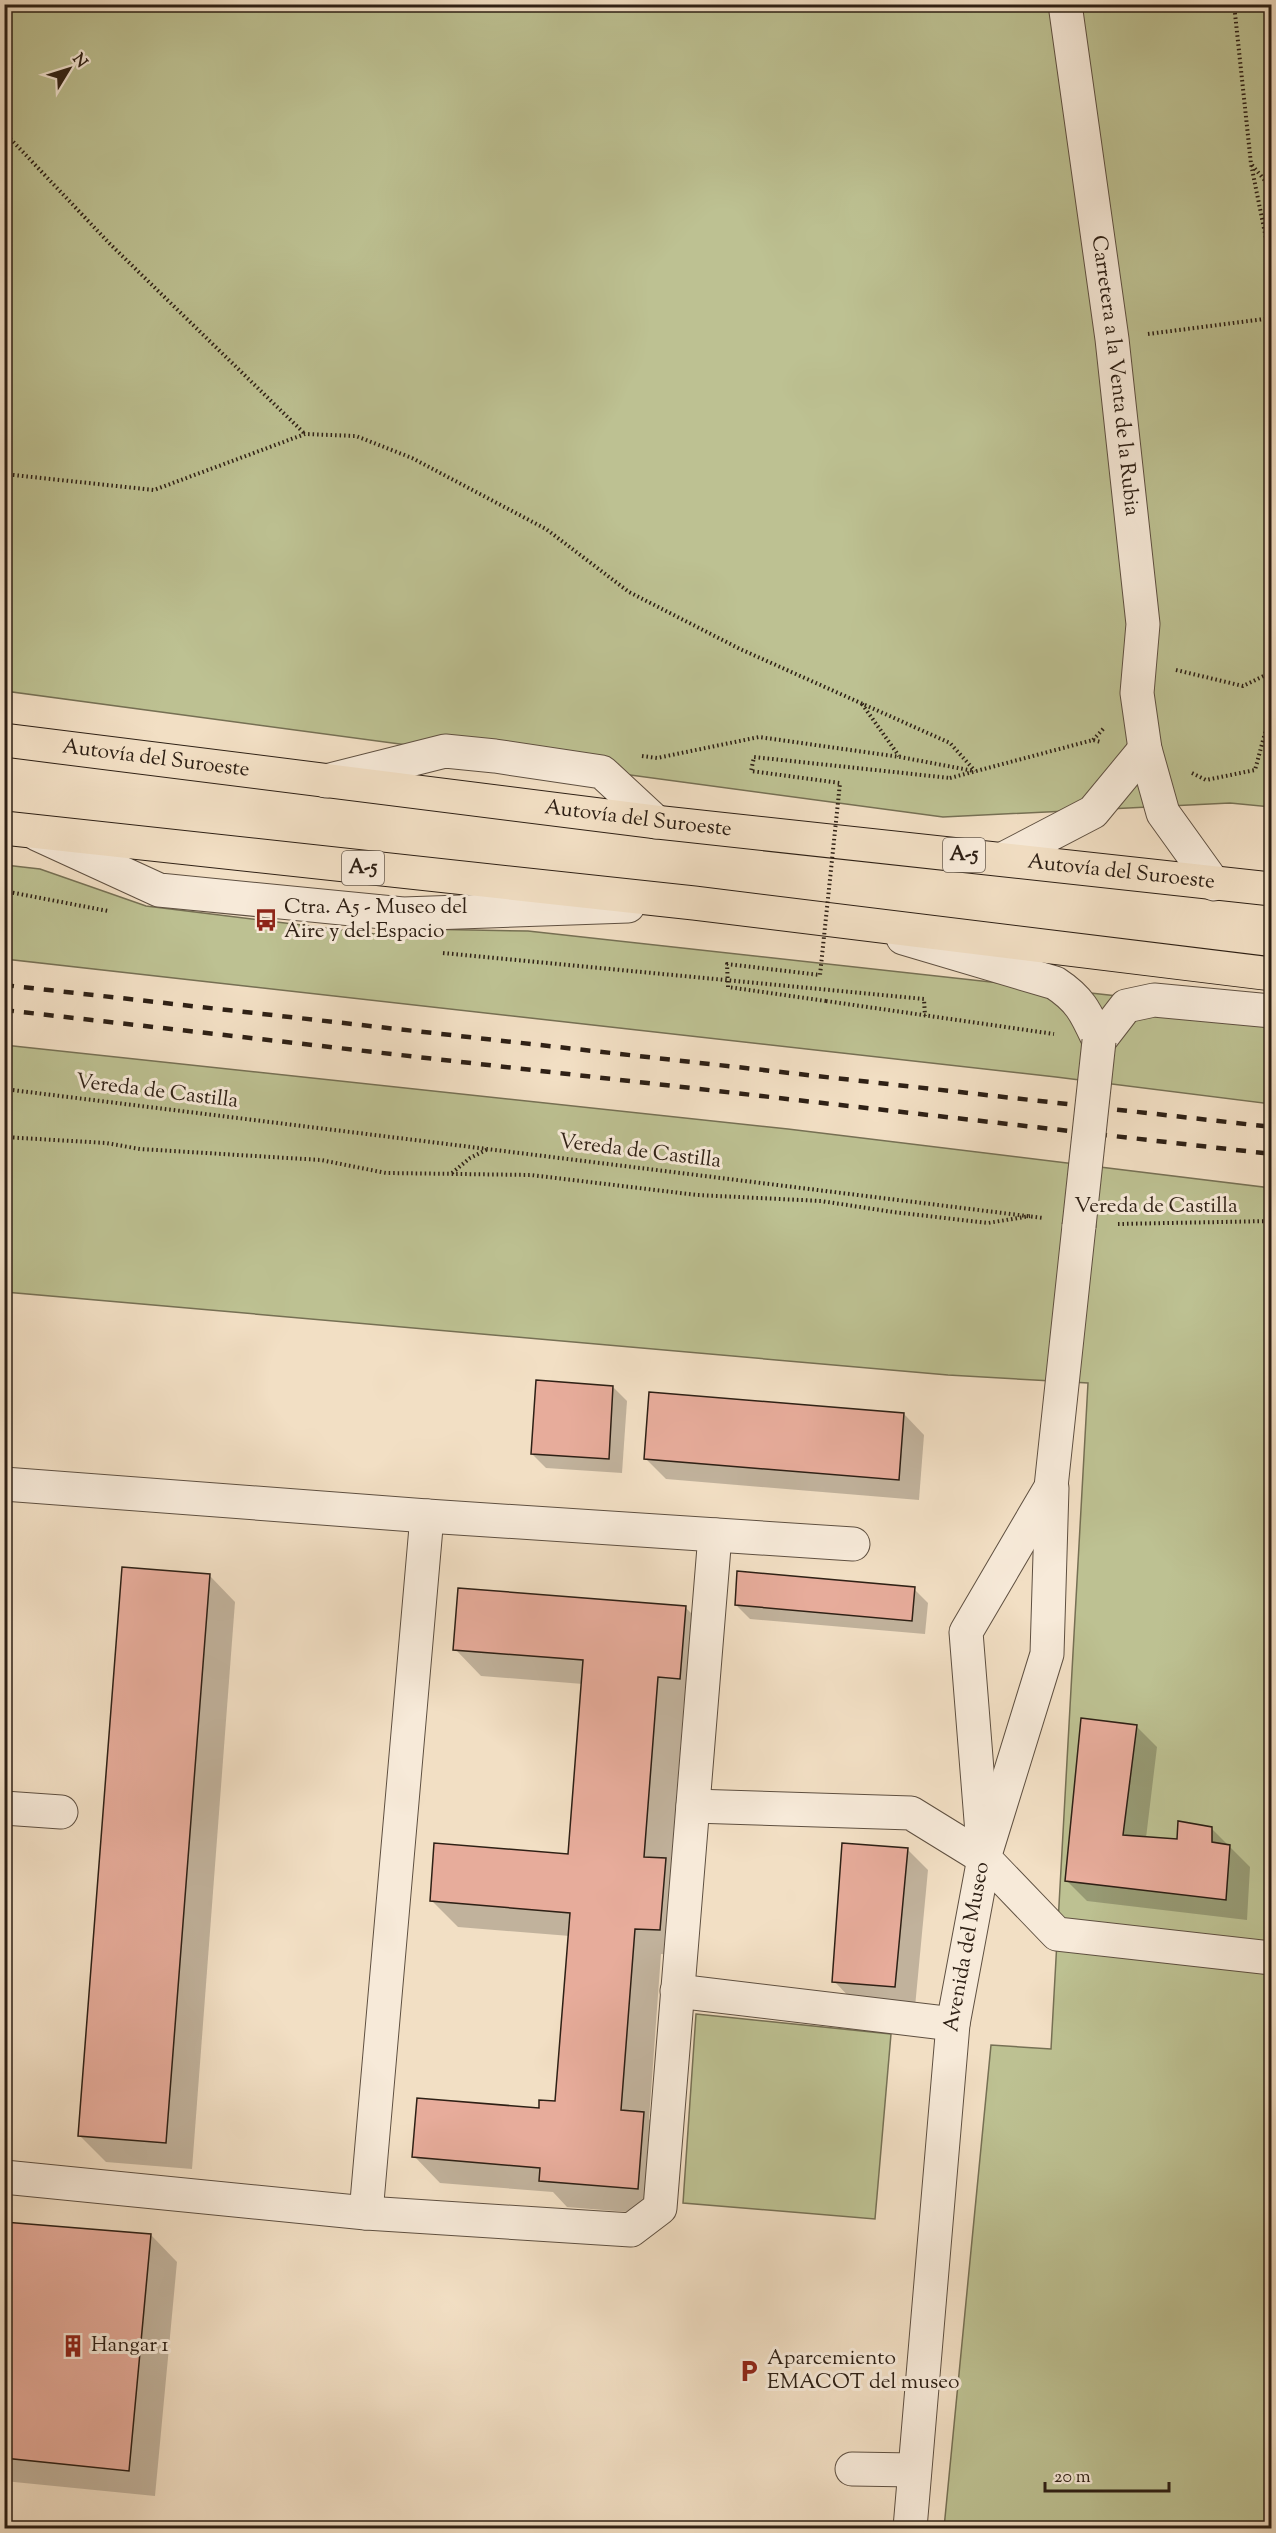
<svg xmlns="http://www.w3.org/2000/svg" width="1276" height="2533" viewBox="0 0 1276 2533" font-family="'Sorts Mill Goudy',serif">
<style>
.green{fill:#bdc192;stroke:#767054;stroke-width:1.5}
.shadow{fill:#0003}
.building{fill:#e7ac9b;stroke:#2e2015;stroke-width:1.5}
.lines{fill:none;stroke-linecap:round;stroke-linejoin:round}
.minor-casing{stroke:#5f5041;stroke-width:35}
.highway-casing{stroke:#2e2015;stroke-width:35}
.path{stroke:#2e2015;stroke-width:4;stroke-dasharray:1.5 3;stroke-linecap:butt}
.minor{stroke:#f7ead9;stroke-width:33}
.highway{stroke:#f2dfc4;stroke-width:33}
.rail{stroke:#2e2015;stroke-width:4.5;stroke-dasharray:10 10;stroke-linecap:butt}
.minor-bridge-casing{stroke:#5f5041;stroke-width:35;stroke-linecap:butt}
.path-bridge{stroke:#2e2015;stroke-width:4;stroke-dasharray:1.5 3;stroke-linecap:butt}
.minor-bridge{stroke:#f7ead9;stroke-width:33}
.labels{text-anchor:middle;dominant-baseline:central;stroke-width:6;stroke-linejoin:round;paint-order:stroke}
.shield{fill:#f7ead9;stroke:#6a5d50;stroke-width:1.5}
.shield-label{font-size:20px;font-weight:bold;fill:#2e2015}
.street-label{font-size:21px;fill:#2e2015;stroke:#f7ead9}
.poi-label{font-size:21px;fill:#2e2015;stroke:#f7ead9;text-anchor:start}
</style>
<rect width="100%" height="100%" fill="#f2dfc4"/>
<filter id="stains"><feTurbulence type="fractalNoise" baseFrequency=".00333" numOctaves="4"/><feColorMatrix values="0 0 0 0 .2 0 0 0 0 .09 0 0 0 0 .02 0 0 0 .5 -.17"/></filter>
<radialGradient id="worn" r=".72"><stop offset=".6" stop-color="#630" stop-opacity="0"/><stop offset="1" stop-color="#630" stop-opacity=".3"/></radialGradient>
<g class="green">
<polygon points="5,5 1271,5 1271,807 1230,803 943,817 5,691"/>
<polygon points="5,865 40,869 146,906 392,936 419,929 528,931 1271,1013 1271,1104 1056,1077 5,959"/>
<polygon points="4,1045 788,1129 1271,1188 1271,2528 944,2528 991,2045 1051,2049 1088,1383 948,1375 5,1292"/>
<polygon points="696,2014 891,2034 875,2219 683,2203"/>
</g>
<g class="shadow">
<polygon points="613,1387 627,1401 622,1473 546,1468 532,1454"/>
<polygon points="904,1414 924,1435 919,1500 666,1479 645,1458"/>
<polygon points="209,1575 235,1602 192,2169 106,2162 80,2136"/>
<polygon points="914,1589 928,1603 925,1634 750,1619 736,1605"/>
<polygon points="686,1608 712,1634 706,1705 684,1703 671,1866 692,1886 686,1956 661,1954 649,2119 670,2140 664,2215 567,2207 553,2192 440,2183 414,2156 556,2102 570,1936 458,1927 431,1900 569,1855 583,1684 481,1676 455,1649"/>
<polygon points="1136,1726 1157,1747 1146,1838 1178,1841 1211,1828 1250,1867 1247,1920 1087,1901 1066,1880"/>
<polygon points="907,1849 928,1870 915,2007 854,2002 834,1981"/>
<polygon points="4,2223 151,2235 177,2262 155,2496 4,2481"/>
</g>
<g class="building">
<polygon points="536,1380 613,1386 609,1459 531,1454"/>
<polygon points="649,1392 904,1413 899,1480 644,1459"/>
<polygon points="122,1567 210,1574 166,2143 78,2136"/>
<polygon points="737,1571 915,1587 912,1621 735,1605"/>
<polygon points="458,1588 686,1606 680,1679 658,1677 644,1857 666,1858 660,1930 635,1929 621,2110 644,2112 638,2189 539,2181 540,2168 412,2157 417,2098 539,2108 539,2100 555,2101 570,1913 430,1901 434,1843 568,1854 583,1660 453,1650"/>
<polygon points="1081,1718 1137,1725 1123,1835 1177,1839 1178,1821 1212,1827 1212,1842 1230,1845 1226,1900 1065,1881"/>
<polygon points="842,1843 908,1848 895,1987 832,1982"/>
<polygon points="1272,2145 1272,2214 1265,2213"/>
<polygon points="4,2222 151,2234 129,2471 4,2458"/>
</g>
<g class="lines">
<g class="minor-casing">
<g id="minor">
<path id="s1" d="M1065,4L1112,339L1143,624L1137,693L1145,749L1163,813L1214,884"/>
<polyline points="326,781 445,751 495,756 602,772 656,822"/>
<polyline points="37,834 159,890 403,914 628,906"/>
<polyline points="1003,859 1093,812 1145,749"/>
<path d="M903,938L1055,983C1081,1000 1086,1013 1099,1041"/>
<polyline points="1099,1041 1126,1006 1154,1000 1272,1011"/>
<polyline points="4,1484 427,1516 853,1544"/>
<polyline points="1052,1488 1047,1654 984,1858 1057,1934 1272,1958"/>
<polyline points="693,1806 911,1813 984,1858"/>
<polyline points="4,1808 61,1812"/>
<polyline points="677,1991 953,2024"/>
<polyline points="4,2177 366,2213 631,2230 660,2208 715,1535"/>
<polyline points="366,2213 427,1516"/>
<polyline points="852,2469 914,2470"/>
<path id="s2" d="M910,2528L953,2024L984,1858L966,1632L1051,1487L1079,1226"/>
</g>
</g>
<g class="highway-casing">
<g id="highway">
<path id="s3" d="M4,740L656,822L1272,889"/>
<polyline points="4,828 694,903 1272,974"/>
</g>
</g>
<g class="path">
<polyline points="1234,4 1251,164 1272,268"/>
<polyline points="4,132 110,244 305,434"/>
<polyline points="1252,165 1272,189"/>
<polyline points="1148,334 1272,318"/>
<polyline points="4,474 154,490 305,434 356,436 412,458 546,529 629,592 740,649 950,743 975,771"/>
<polyline points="1176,670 1243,686 1272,672"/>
<polyline points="862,704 899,756"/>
<polyline points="1093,740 1104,728"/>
<polyline points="642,756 657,758 759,737 900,757 974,771"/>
<polyline points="1192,773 1206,780 1255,770 1272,707"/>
<polyline points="950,778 1093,740 1101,742"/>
<polyline points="4,891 108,911"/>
<polyline points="443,953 924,999 925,1016"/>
<polyline points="826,1001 1054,1034"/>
<polyline points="4,1089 1043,1218"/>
<polyline points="4,1137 106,1143 140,1149 321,1160 386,1173 531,1175 697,1195 821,1201 893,1212 988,1223 1030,1216"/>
<polyline points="452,1173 470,1158 488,1149"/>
<polyline points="1118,1224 1272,1221"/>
</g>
<use href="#minor" class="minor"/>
<use href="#highway" class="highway"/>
<g class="rail">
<polyline points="4,985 1272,1127"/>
<polyline points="4,1010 1272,1154"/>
</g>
<g class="minor-bridge-casing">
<polyline id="minor-bridge" points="1079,1226 1099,1041"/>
</g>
<polyline class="path-bridge" points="826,1001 728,987 727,964 820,975 840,783 751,771 754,757 950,778"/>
<use href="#minor-bridge" class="minor-bridge"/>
</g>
<defs>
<g id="bus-bare" transform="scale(1.8)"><path d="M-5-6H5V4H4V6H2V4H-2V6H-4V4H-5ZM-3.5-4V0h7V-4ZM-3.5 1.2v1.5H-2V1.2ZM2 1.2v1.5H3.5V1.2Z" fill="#8f2418" stroke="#f7ead9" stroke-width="2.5" paint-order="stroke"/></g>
<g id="building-bare" transform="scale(1.8)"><path d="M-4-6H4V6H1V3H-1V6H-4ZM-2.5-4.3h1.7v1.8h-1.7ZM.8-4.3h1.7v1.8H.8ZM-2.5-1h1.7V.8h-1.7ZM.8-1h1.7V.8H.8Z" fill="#8f2418" stroke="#f7ead9" stroke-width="2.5" paint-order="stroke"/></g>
<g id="parking-bare" transform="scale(1.8)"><path d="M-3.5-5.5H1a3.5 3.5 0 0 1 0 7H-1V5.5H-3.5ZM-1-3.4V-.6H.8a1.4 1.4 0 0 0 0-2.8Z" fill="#8f2418" stroke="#f7ead9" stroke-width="2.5" paint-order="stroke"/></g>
</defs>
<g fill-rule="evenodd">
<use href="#bus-bare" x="266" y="920"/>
<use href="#building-bare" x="73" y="2346"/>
<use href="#parking-bare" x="749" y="2371"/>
</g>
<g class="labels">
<g class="shield">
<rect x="943" y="838" width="42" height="34" rx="4.5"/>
<rect x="342" y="851" width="42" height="34" rx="4.5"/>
</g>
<g class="shield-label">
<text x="964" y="855">A-5</text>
<text x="363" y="868">A-5</text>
</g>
<g class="street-label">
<text stroke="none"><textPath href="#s1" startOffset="375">Carretera a la Venta de la Rubia</textPath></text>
<text stroke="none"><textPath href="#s3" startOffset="153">Autovía del Suroeste</textPath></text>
<text stroke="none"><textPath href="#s3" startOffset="639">Autovía del Suroeste</textPath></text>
<text stroke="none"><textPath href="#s3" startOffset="1125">Autovía del Suroeste</textPath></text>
<text transform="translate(157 1092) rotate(7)">Vereda de Castilla</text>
<text transform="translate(640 1152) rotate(7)">Vereda de Castilla</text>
<text x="1156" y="1207">Vereda de Castilla</text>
<text stroke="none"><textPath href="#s2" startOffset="584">Avenida del Museo</textPath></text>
</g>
<g class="poi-label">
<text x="284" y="908">Ctra. A5 - Museo del<tspan x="284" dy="24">Aire y del Espacio</tspan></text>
<text x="91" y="2346">Hangar 1</text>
<text x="767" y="2359">Aparcemiento<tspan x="767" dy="24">EMACOT del museo</tspan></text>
</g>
</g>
<rect width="1276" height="2533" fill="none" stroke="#f2dfc4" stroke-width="24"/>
<rect x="6" y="6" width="1264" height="2521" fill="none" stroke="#2e2015" stroke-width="3"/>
<rect x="12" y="12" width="1252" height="2509" fill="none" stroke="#2e2015" stroke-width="1.5"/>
<g transform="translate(69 69) rotate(52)" stroke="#f7ead9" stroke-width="4.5" paint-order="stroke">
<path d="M0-4.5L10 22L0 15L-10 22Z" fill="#2e2015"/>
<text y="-9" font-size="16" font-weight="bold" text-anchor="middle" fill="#2e2015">N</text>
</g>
<path d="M1045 2482v9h124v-9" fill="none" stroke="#2e2015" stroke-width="3"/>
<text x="1054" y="2482" font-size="18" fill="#2e2015" stroke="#f7ead9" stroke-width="4.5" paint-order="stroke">20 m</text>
<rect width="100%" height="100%" filter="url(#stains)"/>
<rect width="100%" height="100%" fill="url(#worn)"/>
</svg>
